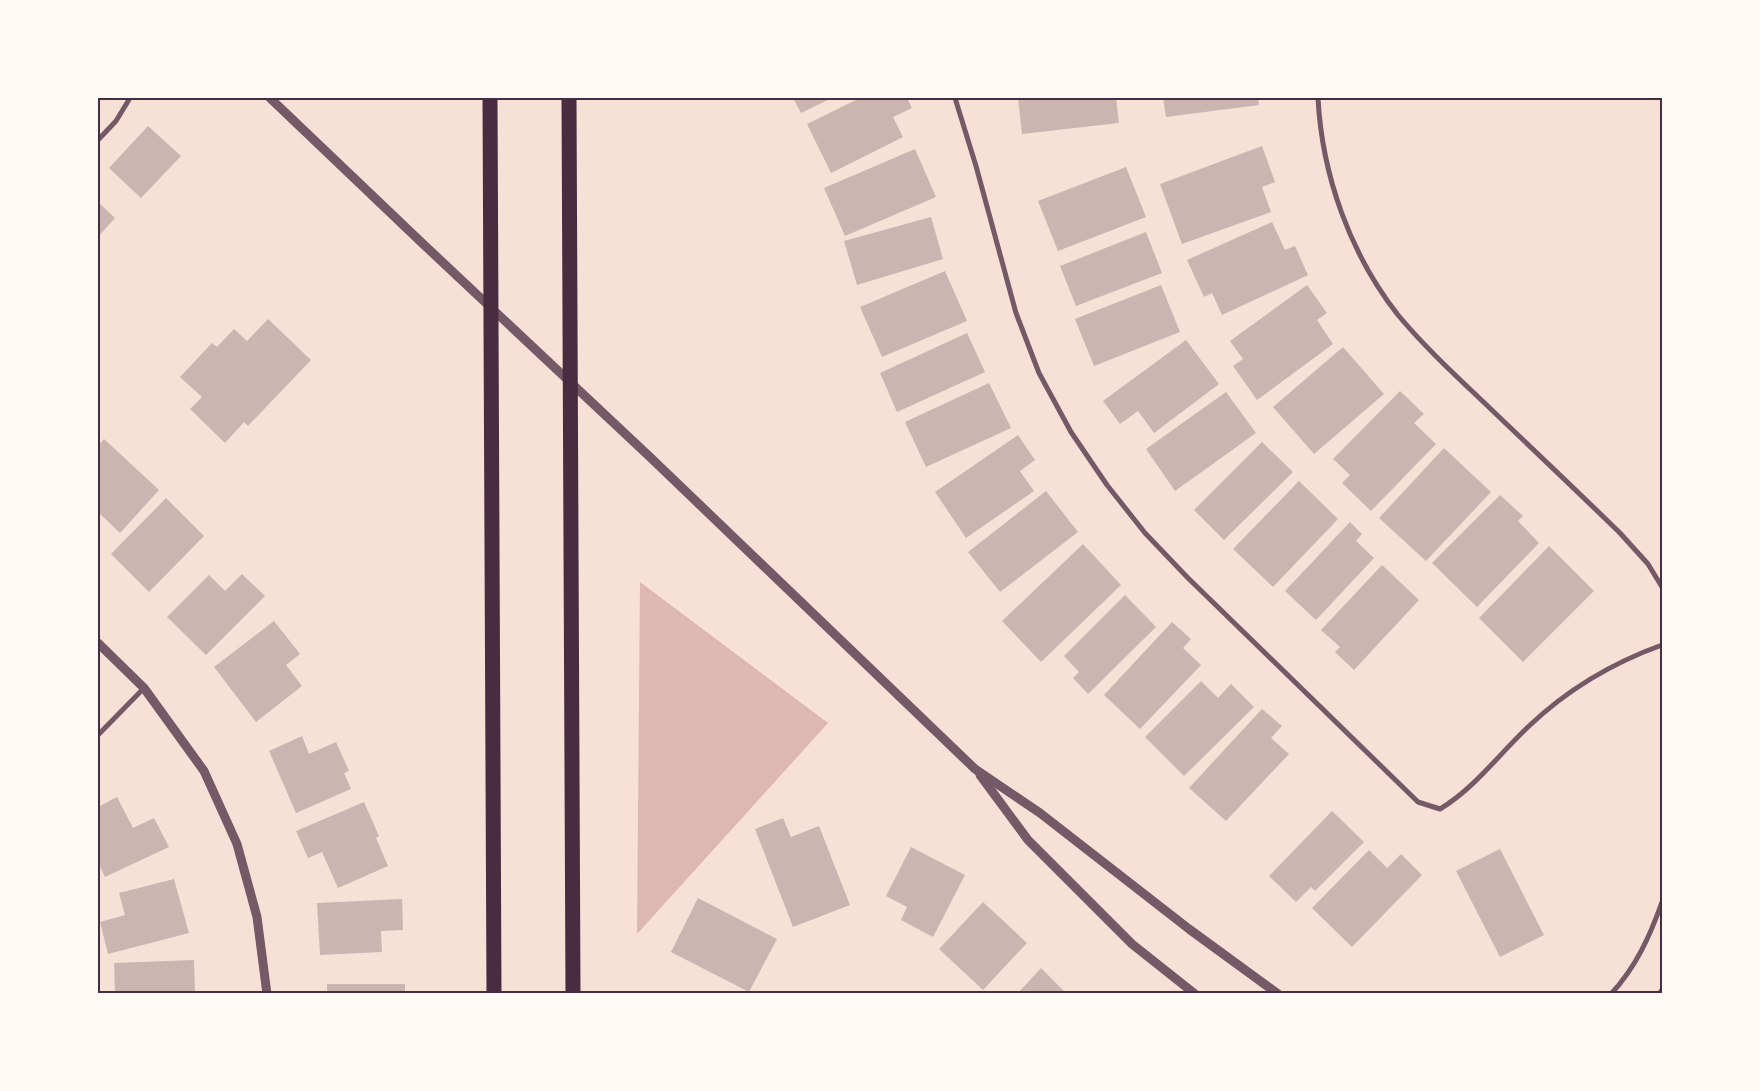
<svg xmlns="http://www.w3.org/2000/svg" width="1760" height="1091" viewBox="0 0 1760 1091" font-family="Jost,sans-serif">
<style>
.water{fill:#dcb8b0}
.building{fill:#ccb4b1}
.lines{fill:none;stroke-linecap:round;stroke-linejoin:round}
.minor{stroke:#755966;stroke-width:5}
.tertiary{stroke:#755966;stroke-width:9}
.motorway{stroke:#4a2c40;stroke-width:15}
.neatline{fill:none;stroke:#4a2c40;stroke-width:2}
</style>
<rect width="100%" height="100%" fill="#f7e1d7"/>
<polygon class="water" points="640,582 828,723 637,934"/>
<g class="building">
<polygon points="793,98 832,98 801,113"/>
<polygon points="860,98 907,98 912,108 893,117 903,137 831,173 807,124"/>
<polygon points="1018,98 1116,98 1119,123 1022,134"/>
<polygon points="1163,98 1258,98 1259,105 1166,117"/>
<polygon points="148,126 181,156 141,198 109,168"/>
<polygon points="1262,146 1275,182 1262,187 1271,212 1182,244 1160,184"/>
<polygon points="915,149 936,197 845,236 824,188"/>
<polygon points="1126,167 1146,217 1058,251 1038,201"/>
<polygon points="98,202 115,218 98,237"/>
<polygon points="931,217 943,259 857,285 844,241"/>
<polygon points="1272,222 1285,250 1295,246 1308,275 1222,315 1212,293 1204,297 1187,260"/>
<polygon points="1146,232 1162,273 1076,306 1060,266"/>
<polygon points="945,271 967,321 882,357 860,307"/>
<polygon points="1161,285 1180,332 1094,366 1075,319"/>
<polygon points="1307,285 1327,313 1317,320 1333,344 1257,400 1233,366 1243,359 1230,341"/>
<polygon points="268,319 311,360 248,426 244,422 225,443 190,409 202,397 180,377 212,343 217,347 234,329 247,341"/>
<polygon points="967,333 985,372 897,412 880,373"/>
<polygon points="1186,340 1219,384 1154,433 1138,411 1120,424 1103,401"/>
<polygon points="1343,347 1384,394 1314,454 1273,407"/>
<polygon points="989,383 1011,428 926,467 905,422"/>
<polygon points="1400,391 1424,414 1414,423 1436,444 1371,511 1342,483 1350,475 1333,459"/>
<polygon points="1226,392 1256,433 1175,491 1146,449"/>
<polygon points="1018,435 1035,460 1020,471 1034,491 966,538 935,492"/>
<polygon points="104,439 159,490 120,533 98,512 98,446"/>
<polygon points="1262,442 1293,472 1224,540 1194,510"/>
<polygon points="1444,448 1491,492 1426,561 1379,518"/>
<polygon points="1299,481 1338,519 1273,587 1233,549"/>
<polygon points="1046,491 1078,532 1000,592 968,552"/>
<polygon points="1500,495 1523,516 1518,521 1539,543 1477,607 1432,563"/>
<polygon points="166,498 204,536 149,592 111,554"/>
<polygon points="1350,522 1362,534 1356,541 1374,558 1316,620 1285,591"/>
<polygon points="1083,544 1121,585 1041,662 1002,621"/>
<polygon points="1549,546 1594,591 1523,662 1479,618"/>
<polygon points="1382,565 1419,600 1354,670 1335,652 1340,647 1321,630"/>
<polygon points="242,574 265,596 206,655 167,617 209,575 225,591"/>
<polygon points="1125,595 1156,627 1088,694 1073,678 1079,672 1064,656"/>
<polygon points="274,621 300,654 286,665 302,686 256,722 214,667"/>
<polygon points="1172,622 1191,639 1183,648 1201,665 1140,729 1104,695"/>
<polygon points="1201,681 1218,698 1231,684 1254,707 1184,776 1145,737"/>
<polygon points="1262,709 1282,726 1271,738 1289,754 1226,821 1189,788"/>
<polygon points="302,736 309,754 336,742 349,771 344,773 351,789 296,813 269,751"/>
<polygon points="117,797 133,828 154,818 169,847 105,877 98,862 98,807"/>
<polygon points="364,802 379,836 376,838 388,866 338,888 322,852 308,858 296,831"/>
<polygon points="1332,811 1364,842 1315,891 1311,887 1296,902 1269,876"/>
<polygon points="783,818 791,837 819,826 850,905 793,927 755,829"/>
<polygon points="911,847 965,875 933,937 901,920 907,907 886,896"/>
<polygon points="1500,849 1544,935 1500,957 1456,871"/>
<polygon points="1369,850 1387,868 1401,854 1422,875 1352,947 1312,908"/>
<polygon points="174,879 189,933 108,954 100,922 125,915 119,893"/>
<polygon points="698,898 777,939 749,992 671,952"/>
<polygon points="402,899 403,930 381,931 382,952 320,955 317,903"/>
<polygon points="983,902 1027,943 983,990 939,949"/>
<polygon points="194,960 195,992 115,994 114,963"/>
<polygon points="1041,968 1067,994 1017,994"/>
<rect x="327" y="984" width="78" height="10"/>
</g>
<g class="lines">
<g class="minor">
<path d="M955,98L976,166L1016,313L1039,373L1071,432L1107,485L1145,533L1188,578L1418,802L1440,809C1475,788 1499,754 1529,726C1568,689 1612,663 1662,645"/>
<path d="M1318,98C1322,175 1350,254 1398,315C1428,351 1463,382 1497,415C1538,454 1579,493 1620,533L1648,564L1662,587"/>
<polyline points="98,140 116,121 130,98"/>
<polyline points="98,735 144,688"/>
<path d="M1611,994C1636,967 1650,936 1662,902"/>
<polyline points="1659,994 1662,990"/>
</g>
<g class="tertiary">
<polyline points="270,98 421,242 651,458 975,769 1040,813 1189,929 1278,994"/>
<polyline points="98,643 144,688 204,771 237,844 257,917 267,994"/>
<polyline points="980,775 1028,840 1132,944 1195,994"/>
</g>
<g class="motorway">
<polyline points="490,98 494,994"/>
<polyline points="569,98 573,994"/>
</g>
</g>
<rect width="1760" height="1091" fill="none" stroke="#fffaf5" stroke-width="198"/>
<rect x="99" y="99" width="1562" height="893" class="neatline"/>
</svg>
